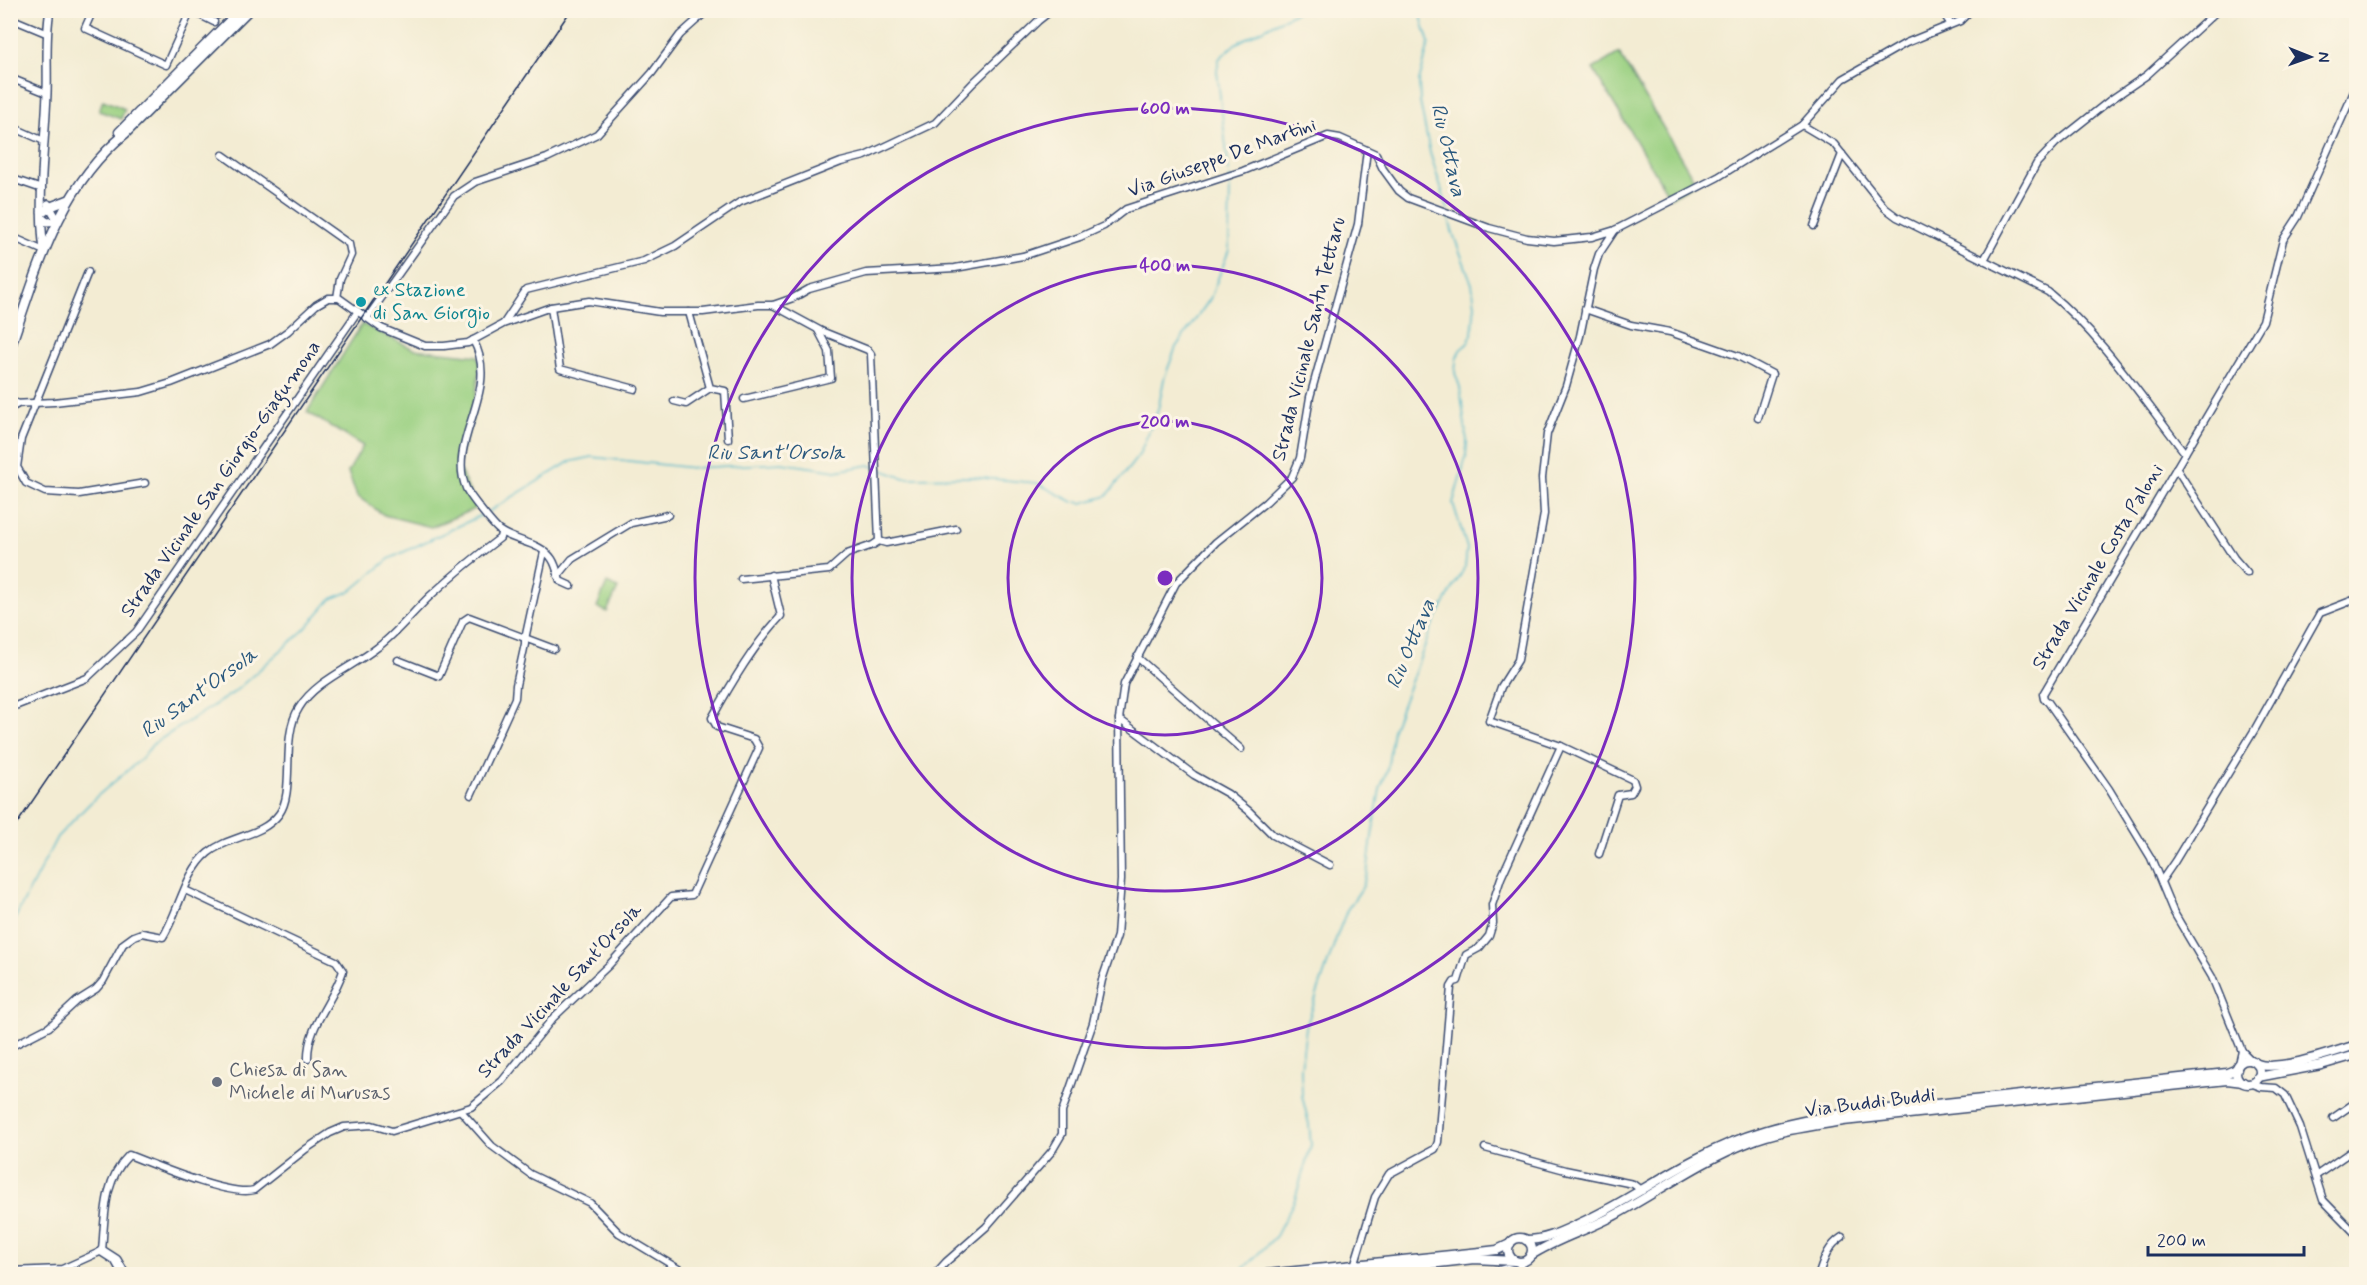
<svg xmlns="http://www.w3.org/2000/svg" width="2367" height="1285" viewBox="0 0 2367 1285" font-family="Mynerve,sans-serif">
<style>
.green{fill:#9ad081;stroke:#5a8070;stroke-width:1.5}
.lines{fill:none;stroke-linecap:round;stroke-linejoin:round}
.stream{stroke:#4cb6c9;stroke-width:1.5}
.minor-casing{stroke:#3b4b70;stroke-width:9}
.tertiary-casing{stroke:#3b4b70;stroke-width:10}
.secondary-casing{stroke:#3b4b70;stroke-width:11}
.primary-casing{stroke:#3b4b70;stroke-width:12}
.minor{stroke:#fff;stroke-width:6}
.tertiary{stroke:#fff;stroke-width:7}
.secondary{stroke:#fff;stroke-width:8}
.primary{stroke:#fff;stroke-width:9}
.rail{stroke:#1b2f5e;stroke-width:1.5}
.ring{fill:none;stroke:#7b2cbf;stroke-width:3}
.culture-dot{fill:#0f9aa8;stroke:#fcf5e5;stroke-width:2}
.worship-dot{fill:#6b7280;stroke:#fcf5e5;stroke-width:2}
.labels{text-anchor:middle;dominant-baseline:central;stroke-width:6;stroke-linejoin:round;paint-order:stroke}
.street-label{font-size:20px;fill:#1b2f5e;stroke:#fcf5e5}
.culture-label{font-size:20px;fill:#0d838f;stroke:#fcf5e5;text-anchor:start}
.worship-label{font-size:20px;fill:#5b616d;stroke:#fcf5e5;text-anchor:start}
.water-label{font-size:21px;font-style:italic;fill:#2a587e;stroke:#fcf5e5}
.centre{fill:#7b2cbf;stroke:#fcf5e5;stroke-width:3}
.ring-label{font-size:18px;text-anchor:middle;font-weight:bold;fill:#7b2cbf;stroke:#fcf5e5;stroke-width:6;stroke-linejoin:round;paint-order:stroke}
</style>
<rect width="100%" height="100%" fill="#fcf5e5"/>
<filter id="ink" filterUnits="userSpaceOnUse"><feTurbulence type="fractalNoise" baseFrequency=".0167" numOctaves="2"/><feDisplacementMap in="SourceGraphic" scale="12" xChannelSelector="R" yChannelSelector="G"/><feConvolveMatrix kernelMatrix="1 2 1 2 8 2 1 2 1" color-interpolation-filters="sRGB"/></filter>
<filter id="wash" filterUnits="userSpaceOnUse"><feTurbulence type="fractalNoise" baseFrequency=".008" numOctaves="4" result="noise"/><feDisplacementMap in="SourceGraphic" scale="24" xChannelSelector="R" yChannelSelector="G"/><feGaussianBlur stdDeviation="1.35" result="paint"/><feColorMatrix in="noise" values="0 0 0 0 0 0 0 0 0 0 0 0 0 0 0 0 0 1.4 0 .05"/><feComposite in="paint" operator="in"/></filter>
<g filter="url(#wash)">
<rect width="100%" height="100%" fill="#f3ecd3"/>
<g class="green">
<polygon points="1619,53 1696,183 1670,198 1593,69"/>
<polygon points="103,100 125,109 121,119 99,111"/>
<polygon points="362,324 414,349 478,356 480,364 472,421 457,464 477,508 431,527 384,515 357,496 348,472 363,446 307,412"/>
<polygon points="607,583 618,588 607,612 597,607"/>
</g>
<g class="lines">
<g class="stream">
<polyline points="1419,10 1429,43 1419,82 1420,102 1430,153 1448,210"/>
<polyline points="1229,172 1217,71 1219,59 1235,44 1300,10"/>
<polyline points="879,469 904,478 972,477 1037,483 1073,502"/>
<polyline points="1076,502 1082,503 1107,496 1139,455 1158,410 1164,379 1176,347 1210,299 1229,250 1230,177"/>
<polyline points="488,512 569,462 592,457 693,468 782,463 836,471 869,465 874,467"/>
<polyline points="10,928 57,837 95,798 141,759 153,744 233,693 305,629 331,599 351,591 389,559 482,515"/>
<polyline points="1238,1274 1276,1236 1295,1199 1311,1145 1309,1124 1302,1096 1301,1068 1306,1027 1338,933 1347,910 1362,888 1367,874 1373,830 1380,789 1387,771 1393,729 1433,624 1465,567 1467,548 1453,503 1466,457 1467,441 1460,387 1455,373 1456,360 1460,350 1468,343 1472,334 1475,305 1472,284 1452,231 1448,215"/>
</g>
</g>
</g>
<g filter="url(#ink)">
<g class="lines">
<g class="minor-casing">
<g id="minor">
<polyline points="93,10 85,28 166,65 191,10"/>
<polyline points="190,10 214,22"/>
<polyline points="207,10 218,15"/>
<polyline points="1941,10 1950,23"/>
<polyline points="10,18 46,33"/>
<polyline points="10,78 47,93"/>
<path d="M1802,125L1834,144L1885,208L1897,217L2048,292C2102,336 2142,398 2185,453"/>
<polyline points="10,126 44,141"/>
<polyline points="223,155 349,244 351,255 340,279 337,298"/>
<polyline points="10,178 42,189"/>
<polyline points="1814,226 1842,154"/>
<polyline points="10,236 44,251"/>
<polyline points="1984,260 2037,163 2056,143 2109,101 2147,75 2218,10"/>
<polyline points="88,272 21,439 17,467 26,483 45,492 79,494 145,483"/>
<polyline points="551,307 560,369 635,389"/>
<polyline points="1585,309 1631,325 1670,332 1738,356 1772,374 1758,418"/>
<polyline points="689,312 710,388 725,391 728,439"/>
<polyline points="367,318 454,196 475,182 547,158 597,134 652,73 680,35 708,10"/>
<polyline points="504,323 526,290 644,261 675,246 740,202 841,162 865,156 935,123 973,83 1038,21 1052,10"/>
<path d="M473,340C502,391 446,440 466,488C468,494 494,527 500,531C515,542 541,542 552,559C556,565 558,574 560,581L571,586"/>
<polyline points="744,399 831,378 829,351 818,330"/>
<polyline points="674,401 686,404 710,388"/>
<polyline points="13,404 54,402 141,392 171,383 270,344 288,331 316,305 328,298 339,298 381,328 425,346 444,346 468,343 503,324 551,307 589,301 660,312 703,312 758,305 773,305 793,298 809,289 866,273 955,268 1023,256 1080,237 1104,226 1126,209 1243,171 1328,136 1340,138 1376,154 1383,169 1399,191 1408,198 1489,228 1527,238 1554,241 1592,237 1615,230 1718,177 1802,125 1843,79 1906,43 1960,21 1971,10"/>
<polyline points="2176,468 2234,558 2247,573"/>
<polyline points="879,541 886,543 956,529"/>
<polyline points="558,576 572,559 631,523 668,515"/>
<polyline points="741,579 829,570 847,554 873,545 879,541 871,354 868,350 821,331 773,305"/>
<polyline points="1137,657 1241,749"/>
<polyline points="398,660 439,676 463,621 469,617 554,649"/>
<polyline points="10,708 87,678 136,632 358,311"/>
<polyline points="1119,719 1194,775 1228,794 1249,811 1273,835 1330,865"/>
<polyline points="471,795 515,698 516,685 525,644 525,639 544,552"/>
<polyline points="1599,854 1618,795 1631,793 1635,786 1633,780 1561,746 1489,721 1501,687 1518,660 1544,514 1542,478 1547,434 1566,386 1580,336 1594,269 1599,254 1615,230"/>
<polyline points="2162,880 2175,861 2255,729 2320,613 2356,599"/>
<path d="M185,890L336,961L343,971C333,1002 307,1026 308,1059"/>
<path d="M10,1047L49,1027L77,1001L96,989L103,981L123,944L134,936L142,933L163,937C179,911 185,872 208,853C230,835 262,837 279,814C296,792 280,737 299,708C315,681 353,667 378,647C397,633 412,613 430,596C452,576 476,556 500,538L501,533"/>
<polyline points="2251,1060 2242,1051 2212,977 2173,911 2151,858 2109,789 2048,702 2044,699 2043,694 2263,321 2283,240 2298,217 2356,87"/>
<polyline points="2239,1064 2242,1051"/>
<polyline points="2250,1083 2261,1087 2276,1088 2285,1095 2300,1127 2323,1200 2356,1234"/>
<polyline points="461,1111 492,1146 530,1174 590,1203 619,1233 687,1274"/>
<polyline points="2333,1118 2356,1102"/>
<polyline points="1485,1148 1565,1170 1633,1184 1642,1191"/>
<polyline points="2317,1175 2356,1148"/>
<polyline points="1354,1266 1375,1197 1389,1174 1435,1149 1438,1142 1451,987 1454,982 1458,981 1466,955 1479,948 1489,936 1493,923 1492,905 1501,878 1561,746"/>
<path d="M10,1271L62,1269L102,1251C105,1218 103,1180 129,1155C155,1165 230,1197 254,1190L306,1149L330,1133L344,1127L372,1125L392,1131L471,1107L502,1081L553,1018L609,965L671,897L692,895L759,748L754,739L717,727L712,718C732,682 754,645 781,616L771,575"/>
<polyline points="935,1274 946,1262 986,1227 1052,1151 1062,1134 1062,1112 1093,1023 1102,980 1117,936 1121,880 1119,719 1124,684 1176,583 1216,542 1266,502 1292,477 1300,458 1310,397 1358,224 1367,150"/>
<polyline points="1483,1274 1507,1268 1520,1271"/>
<polyline points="1520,1274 1520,1262"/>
<path d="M1819,1274C1824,1259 1828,1246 1842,1237"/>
</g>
</g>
<g class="tertiary-casing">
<g id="tertiary">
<polyline points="42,218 47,222 58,221 48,204"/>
<path d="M44,250C37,199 45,145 47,93C48,65 45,38 50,10"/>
</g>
</g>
<g class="secondary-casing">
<g id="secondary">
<polyline points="119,132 240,10"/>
<polyline points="42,213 50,207 68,200"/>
<path d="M10,349C37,271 59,187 125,134L249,10"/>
<polyline points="10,407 16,404"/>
<circle cx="2248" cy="1072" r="12"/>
<path d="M2257,1064C2278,1072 2334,1052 2356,1045"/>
<polyline points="2258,1077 2321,1065 2356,1055"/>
<circle cx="1520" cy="1250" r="12"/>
<path d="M1526,1240C1545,1240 1561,1232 1578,1224C1619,1206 1655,1180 1694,1160C1744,1133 1787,1123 1842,1114L2227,1073L2237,1069"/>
<path d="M1530,1256C1557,1238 1589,1230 1617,1214C1661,1190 1702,1160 1749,1142C1779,1130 1812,1126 1843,1121L2227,1080L2243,1082"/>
<polyline points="1267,1274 1480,1252 1497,1250 1510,1244"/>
<polyline points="1341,1274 1474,1259 1515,1261"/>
</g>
</g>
<g class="primary-casing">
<polyline id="primary" points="102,1251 116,1260 124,1274"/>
</g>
<use href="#minor" class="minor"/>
<use href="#tertiary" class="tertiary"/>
<use href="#secondary" class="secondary"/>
<use href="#primary" class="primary"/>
<polyline class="rail" points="10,834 571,10"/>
</g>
</g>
<g class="ring">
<circle cx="1165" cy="578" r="157"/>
<circle cx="1165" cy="578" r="313"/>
<circle cx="1165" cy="578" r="470"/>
</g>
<circle class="culture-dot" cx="361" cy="302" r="6"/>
<circle class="worship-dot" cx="217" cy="1082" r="6"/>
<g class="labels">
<g class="street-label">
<text transform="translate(1222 158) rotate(-20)">Via Giuseppe De Martini</text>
<text transform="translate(1309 339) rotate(-76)">Strada Vicinale Santu Tettaru</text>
<text transform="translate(221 479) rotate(-55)">Strada Vicinale San Giorgio-Giagumona</text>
<text transform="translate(2098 567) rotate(-59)">Strada Vicinale Costa Paloni</text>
<text transform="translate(560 991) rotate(-47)">Strada Vicinale Sant'Orsola</text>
<text transform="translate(1870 1103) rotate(-7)">Via Buddi Buddi</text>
</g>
<g class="culture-label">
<text x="373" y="290">ex Stazione<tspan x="373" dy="23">di San Giorgio</tspan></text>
</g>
<g class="worship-label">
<text x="229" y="1070">Chiesa di San<tspan x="229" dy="23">Michele di Murusas</tspan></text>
</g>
<g class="water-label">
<text transform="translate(1448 150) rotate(77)">Riu Ottava</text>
<text x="776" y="453">Riu Sant'Orsola</text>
<text transform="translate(1411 644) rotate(-67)">Riu Ottava</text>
<text transform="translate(199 693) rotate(-36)">Riu Sant'Orsola</text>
</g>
</g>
<circle cx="1165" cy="578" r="9" class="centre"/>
<g class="ring-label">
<text x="1165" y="114">600 m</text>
<text x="1165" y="271">400 m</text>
<text x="1165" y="427">200 m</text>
</g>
<rect width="2367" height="1285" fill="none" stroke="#fcf5e5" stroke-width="36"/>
<g transform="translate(2310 57) rotate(91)" stroke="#fcf5e5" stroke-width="4.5" paint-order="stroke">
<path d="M0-4.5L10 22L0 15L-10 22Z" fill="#1b2f5e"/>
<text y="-9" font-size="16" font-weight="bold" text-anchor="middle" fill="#1b2f5e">N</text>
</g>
<path d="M2148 1246v9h156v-9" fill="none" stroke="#1b2f5e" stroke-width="3"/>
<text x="2157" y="1246" font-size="18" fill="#1b2f5e" stroke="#fcf5e5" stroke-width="4.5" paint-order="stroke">200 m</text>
</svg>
